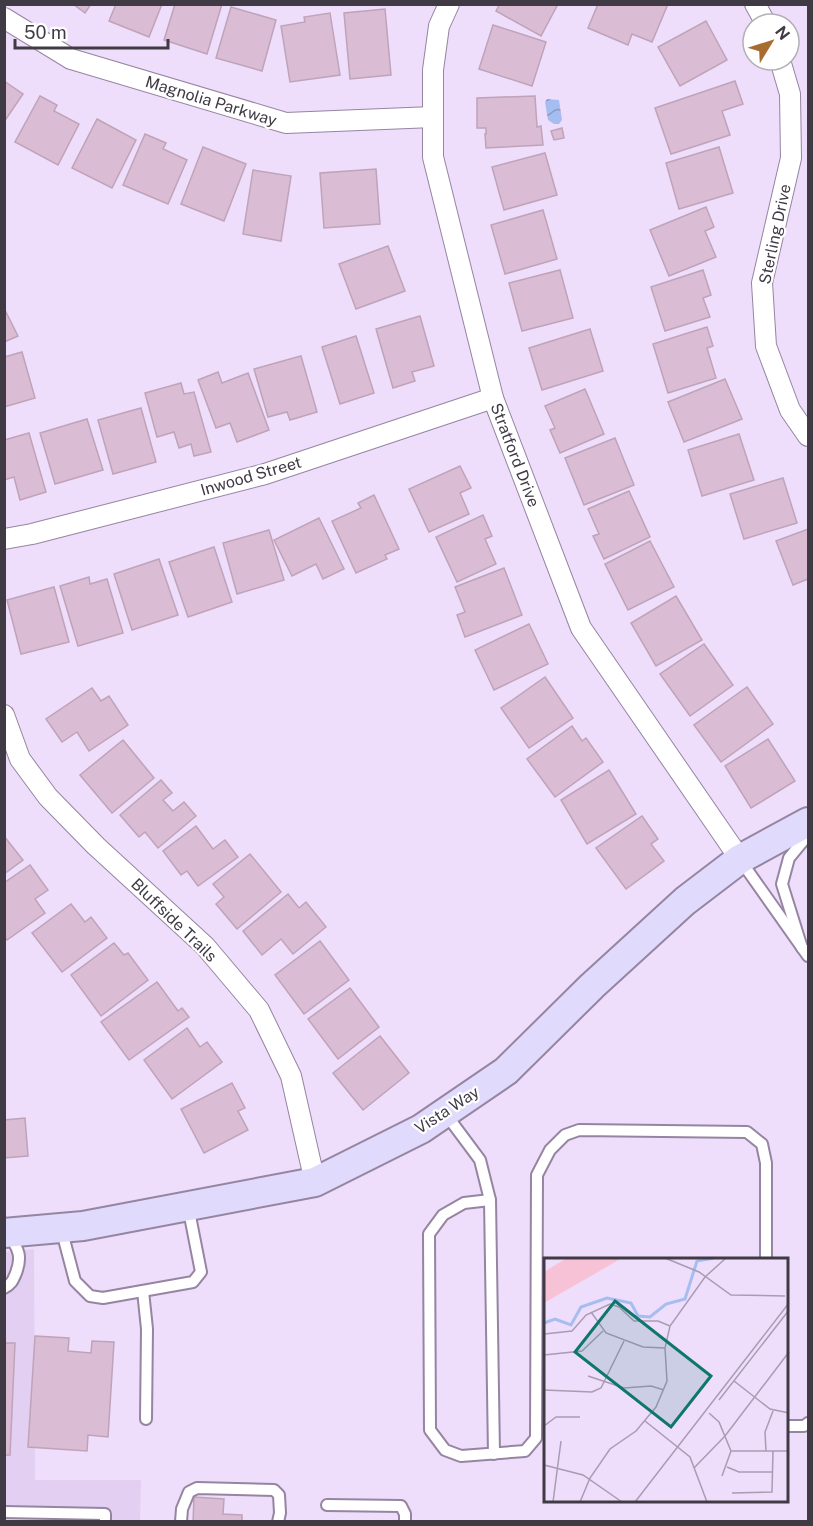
<svg xmlns="http://www.w3.org/2000/svg" width="813" height="1526" viewBox="0 0 813 1526" font-family="'Public Sans',sans-serif">
<style>
.built{fill:#e2cff2}
.water{fill:url(#water-waves)}
.building{fill:#dabdd4;stroke:#bfa3b9;stroke-width:1.5}
.lines{fill:none;stroke-linecap:round;stroke-linejoin:round}
.lane-casing{stroke:#9585a1;stroke-width:14}
.street-casing{stroke:#9585a1;stroke-width:22}
.secondary-casing{stroke:#9585a1;stroke-width:32}
.lane{stroke:#fff;stroke-width:10}
.street{stroke:#fff;stroke-width:20}
.secondary{stroke:#e0dafc;stroke-width:28}
.labels{text-anchor:middle;dominant-baseline:central;stroke-width:4.5;stroke-linejoin:round;paint-order:stroke}
.street-label{font-size:16px;fill:#403a45;stroke:#fff}
.inset-river{fill:none;stroke:#a6bdf1;stroke-width:3}
.inset-road{fill:none;stroke:#a89cb2;stroke-width:1.5}
.view{fill:#0f766e;fill-opacity:0.15;stroke:#0f766e;stroke-width:3}
.inset-edge{fill:none;stroke:#403a45;stroke-width:3}
</style>
<defs>
<pattern id="water-waves" width="16" height="10" patternUnits="userSpaceOnUse" patternTransform="scale(1.5)"><rect width="16" height="10" fill="#a6bdf1"/><path d="M0 5q4-4 8 0t8 0" fill="none" stroke="#899bc5"/></pattern>
</defs>
<rect width="100%" height="100%" fill="#eeddfb"/>
<polygon class="built" points="34,1249 35,1480 141,1480 140,1521 5,1521 4,1252"/>
<polygon class="water" points="547,99 559,100 562,120 559,124 554,124 548,120 545,102"/>
<g class="building">
<polygon points="73,4 91,4 85,13"/>
<polygon points="116,4 162,4 149,37 109,21"/>
<polygon points="175,4 222,4 207,54 164,40"/>
<polygon points="500,4 558,4 541,36 496,11"/>
<polygon points="598,4 668,4 652,42 632,34 628,45 588,28"/>
<polygon points="231,7 276,20 262,71 216,58"/>
<polygon points="385,9 391,75 350,79 344,13"/>
<polygon points="330,13 340,75 290,82 281,26 305,22 304,17"/>
<polygon points="706,21 727,60 680,86 658,47"/>
<polygon points="493,25 546,42 532,86 479,69"/>
<polygon points="4,81 23,94 4,122"/>
<polygon points="735,81 743,104 722,111 730,135 671,154 655,108"/>
<polygon points="40,96 57,105 54,111 79,124 58,165 15,142"/>
<polygon points="535,96 537,127 541,126 543,145 486,148 485,134 486,134 486,128 477,128 477,98"/>
<polygon points="97,119 136,140 112,188 72,168"/>
<polygon points="562,128 564,138 554,140 551,131"/>
<polygon points="145,134 166,143 163,149 187,160 168,204 123,185"/>
<polygon points="203,147 246,164 224,221 181,204"/>
<polygon points="719,147 733,193 679,209 666,163"/>
<polygon points="545,153 557,195 504,210 492,167"/>
<polygon points="376,169 380,224 324,228 320,173"/>
<polygon points="253,170 291,176 281,241 243,234"/>
<polygon points="706,207 714,227 705,231 716,257 669,276 650,230"/>
<polygon points="543,210 557,259 505,274 491,225"/>
<polygon points="388,246 405,291 356,309 339,264"/>
<polygon points="560,270 573,318 522,331 509,283"/>
<polygon points="703,270 711,295 703,298 710,317 665,331 651,287"/>
<polygon points="4,308 18,336 4,342"/>
<polygon points="420,316 434,366 412,372 415,381 393,388 376,329"/>
<polygon points="707,327 713,346 707,348 716,378 668,393 653,344"/>
<polygon points="590,329 603,371 542,390 529,348"/>
<polygon points="356,336 374,393 340,404 322,347"/>
<polygon points="22,352 35,398 4,407 4,357"/>
<polygon points="301,356 317,412 290,420 287,412 268,417 254,369"/>
<polygon points="218,372 222,383 248,373 269,430 237,442 230,423 216,428 198,380"/>
<polygon points="725,379 742,419 684,442 668,402"/>
<polygon points="181,383 184,394 194,392 211,452 194,456 191,444 179,448 174,432 157,437 145,393"/>
<polygon points="585,389 604,434 560,453 550,430 555,428 545,406"/>
<polygon points="141,408 156,462 113,474 98,420"/>
<polygon points="87,419 103,470 55,484 40,433"/>
<polygon points="29,433 46,492 20,500 14,477 4,480 4,440"/>
<polygon points="739,434 754,480 702,496 688,450"/>
<polygon points="615,438 634,485 584,505 565,458"/>
<polygon points="460,466 471,488 460,493 469,514 429,532 409,489"/>
<polygon points="783,478 797,523 744,539 730,494"/>
<polygon points="629,491 650,537 604,559 593,536 599,534 588,509"/>
<polygon points="374,495 399,549 385,555 387,559 356,573 332,521 361,508 358,503"/>
<polygon points="483,515 492,536 485,539 496,564 457,582 436,537"/>
<polygon points="319,518 344,569 323,579 316,564 292,576 274,540"/>
<polygon points="808,529 808,579 793,585 776,541"/>
<polygon points="269,530 284,580 237,594 223,543"/>
<polygon points="650,541 674,587 628,610 605,564"/>
<polygon points="214,547 232,602 188,617 169,562"/>
<polygon points="159,559 178,615 132,630 114,574"/>
<polygon points="504,568 522,615 465,637 457,615 465,612 455,587"/>
<polygon points="89,577 90,584 107,579 123,633 78,646 60,586"/>
<polygon points="54,587 69,642 21,654 7,600"/>
<polygon points="676,596 702,640 656,666 631,623"/>
<polygon points="529,624 548,664 494,690 475,650"/>
<polygon points="704,644 733,685 690,716 660,674"/>
<polygon points="545,677 573,718 529,748 501,708"/>
<polygon points="747,687 773,724 721,762 694,725"/>
<polygon points="92,688 101,701 109,696 128,725 89,751 77,732 62,742 46,719"/>
<polygon points="572,726 582,741 586,738 603,762 555,797 527,759"/>
<polygon points="768,739 795,781 751,808 725,766"/>
<polygon points="123,740 154,778 112,813 80,775"/>
<polygon points="609,770 636,814 587,844 561,800"/>
<polygon points="161,780 172,793 163,800 173,811 184,802 196,816 158,848 145,832 139,837 120,815"/>
<polygon points="642,816 658,839 651,844 664,861 626,889 596,848"/>
<polygon points="196,826 213,849 225,840 238,857 198,886 187,871 181,875 163,851"/>
<polygon points="4,836 23,860 4,874"/>
<polygon points="250,854 281,892 237,929 216,904 224,897 213,884"/>
<polygon points="30,865 48,890 35,899 45,913 7,940 4,936 4,883"/>
<polygon points="288,894 299,908 306,902 326,927 293,954 281,939 262,955 243,931"/>
<polygon points="71,904 85,922 91,917 107,938 62,972 32,933"/>
<polygon points="320,941 349,980 304,1014 275,975"/>
<polygon points="114,943 124,955 128,953 148,980 101,1016 71,975"/>
<polygon points="157,982 178,1011 182,1008 189,1017 129,1060 101,1022"/>
<polygon points="350,988 379,1027 338,1059 308,1019"/>
<polygon points="187,1028 200,1047 207,1042 222,1062 172,1099 144,1060"/>
<polygon points="380,1036 409,1073 363,1110 333,1073"/>
<polygon points="232,1083 245,1108 238,1111 248,1130 204,1153 181,1109"/>
<polygon points="25,1118 28,1156 4,1158 4,1120"/>
<polygon points="35,1336 69,1338 68,1351 91,1353 92,1341 114,1342 108,1437 88,1435 87,1451 28,1447"/>
<polygon points="4,1343 15,1343 10,1455 4,1455"/>
<polygon points="194,1497 224,1499 223,1514 242,1515 242,1522 193,1522"/>
</g>
<g class="lines">
<g class="lane-casing">
<g id="lane">
<polyline points="741,861 808,956"/>
<polyline points="802,948 782,884 789,858 808,835"/>
<polyline points="445,1113 480,1160 490,1200 464,1203 443,1215 429,1234 430,1430 445,1450 461,1456 525,1451 536,1438 537,1175 550,1150 565,1135 579,1130 747,1132 762,1144 766,1163 766,1259"/>
<polyline points="490,1200 494,1454"/>
<polyline points="61,1228 75,1281 90,1296 103,1298 193,1282 201,1272 188,1206"/>
<path d="M4,1288C12,1284 13,1280 16,1273C22,1257 19,1249 9,1236"/>
<polyline points="143,1291 147,1329 146,1419"/>
<polyline points="788,1426 804,1426 808,1423"/>
<polyline points="327,1505 401,1506 405,1514 405,1522"/>
<polyline points="4,1512 105,1514 105,1522"/>
<polyline points="181,1522 182,1509 189,1492 197,1488 274,1490 279,1495 280,1513 278,1522"/>
</g>
</g>
<g class="street-casing">
<g id="street">
<polyline points="449,4 439,26 433,70 433,157 493,398 581,628 740,859"/>
<polyline points="755,4 766,24"/>
<polyline points="4,18 71,59 286,123 433,117"/>
<polyline points="780,60 790,94 791,158 762,283 766,346 790,410 808,436"/>
<polyline points="4,539 32,534 265,474 493,398"/>
<polyline points="4,715 20,759 48,797 96,846 205,946 259,1010 291,1076 315,1182"/>
</g>
</g>
<g class="secondary-casing">
<polyline id="secondary" points="4,1233 83,1226 315,1182 421,1129 506,1071 592,986 685,901 740,859 808,822"/>
</g>
<use href="#lane" class="lane"/>
<use href="#street" class="street"/>
<use href="#secondary" class="secondary"/>
</g>
<g class="labels">
<g class="street-label">
<text transform="translate(211 101) rotate(17)">Magnolia Parkway</text>
<text transform="translate(775 234) rotate(-78)">Sterling Drive</text>
<text transform="translate(515 455) rotate(69)">Stratford Drive</text>
<text transform="translate(251 476) rotate(-16)">Inwood Street</text>
<text transform="translate(174 920) rotate(44)">Bluffside Trails</text>
<text transform="translate(447 1110) rotate(-33)">Vista Way</text>
</g>
</g>
<g transform="translate(544 1258)">
<rect width="244" height="244" fill="#eeddfb"/>
<path d="M23,0H78L0,45V14Z" fill="#f8c2d6"/>
<path class="inset-river" d="M0,65L11,61L27,67L37,49L63,40L87,45L94,58L106,59L122,46L141,41L153,3L170,0"/>
<path class="inset-road" d="M121,0L155,14L187,37L241,38M47,54L62,75L99,89L121,90M0,76L28,73L42,57L66,46L75,49L90,63H114L126,68M0,97L38,93L59,73M44,118L80,130L107,128L120,132M190,123L226,151L245,155M0,132L48,134L57,130L80,83M175,142L245,52M165,155L175,164L187,193L178,218M101,163L146,199L163,244M0,168L12,159H36M187,193H245M222,193L221,174L229,153M0,207L39,217L78,244M183,209L195,214H229M150,210L181,178L245,94M188,235L228,234L229,193M9,244L17,183M36,244L46,220L66,191L92,173L112,149L123,123L121,90L126,68L161,19L182,0M91,244L245,45"/>
<path class="view" d="M71,43L167,118L127,169L31,94Z"/>
<rect width="244" height="244" class="inset-edge"/>
</g>
<rect width="813" height="1526" fill="none" stroke="#403a45" stroke-width="12"/>
<g transform="translate(771 42) rotate(52)"><circle r="28" fill="#ffffff" stroke="#b3b0b5" stroke-width="1.5"/>
<path d="M0-4.5L10 22L0 15L-10 22Z" fill="#a96c30"/>
<text y="-9" font-size="16" font-weight="bold" text-anchor="middle" fill="#403a45">N</text>
</g>
<path d="M15 39v9h153v-9" fill="none" stroke="#403a45" stroke-width="3"/>
<text x="24" y="39" font-size="18" fill="#403a45" stroke="#ffffff" stroke-width="4.5" paint-order="stroke">50 m</text>
</svg>
